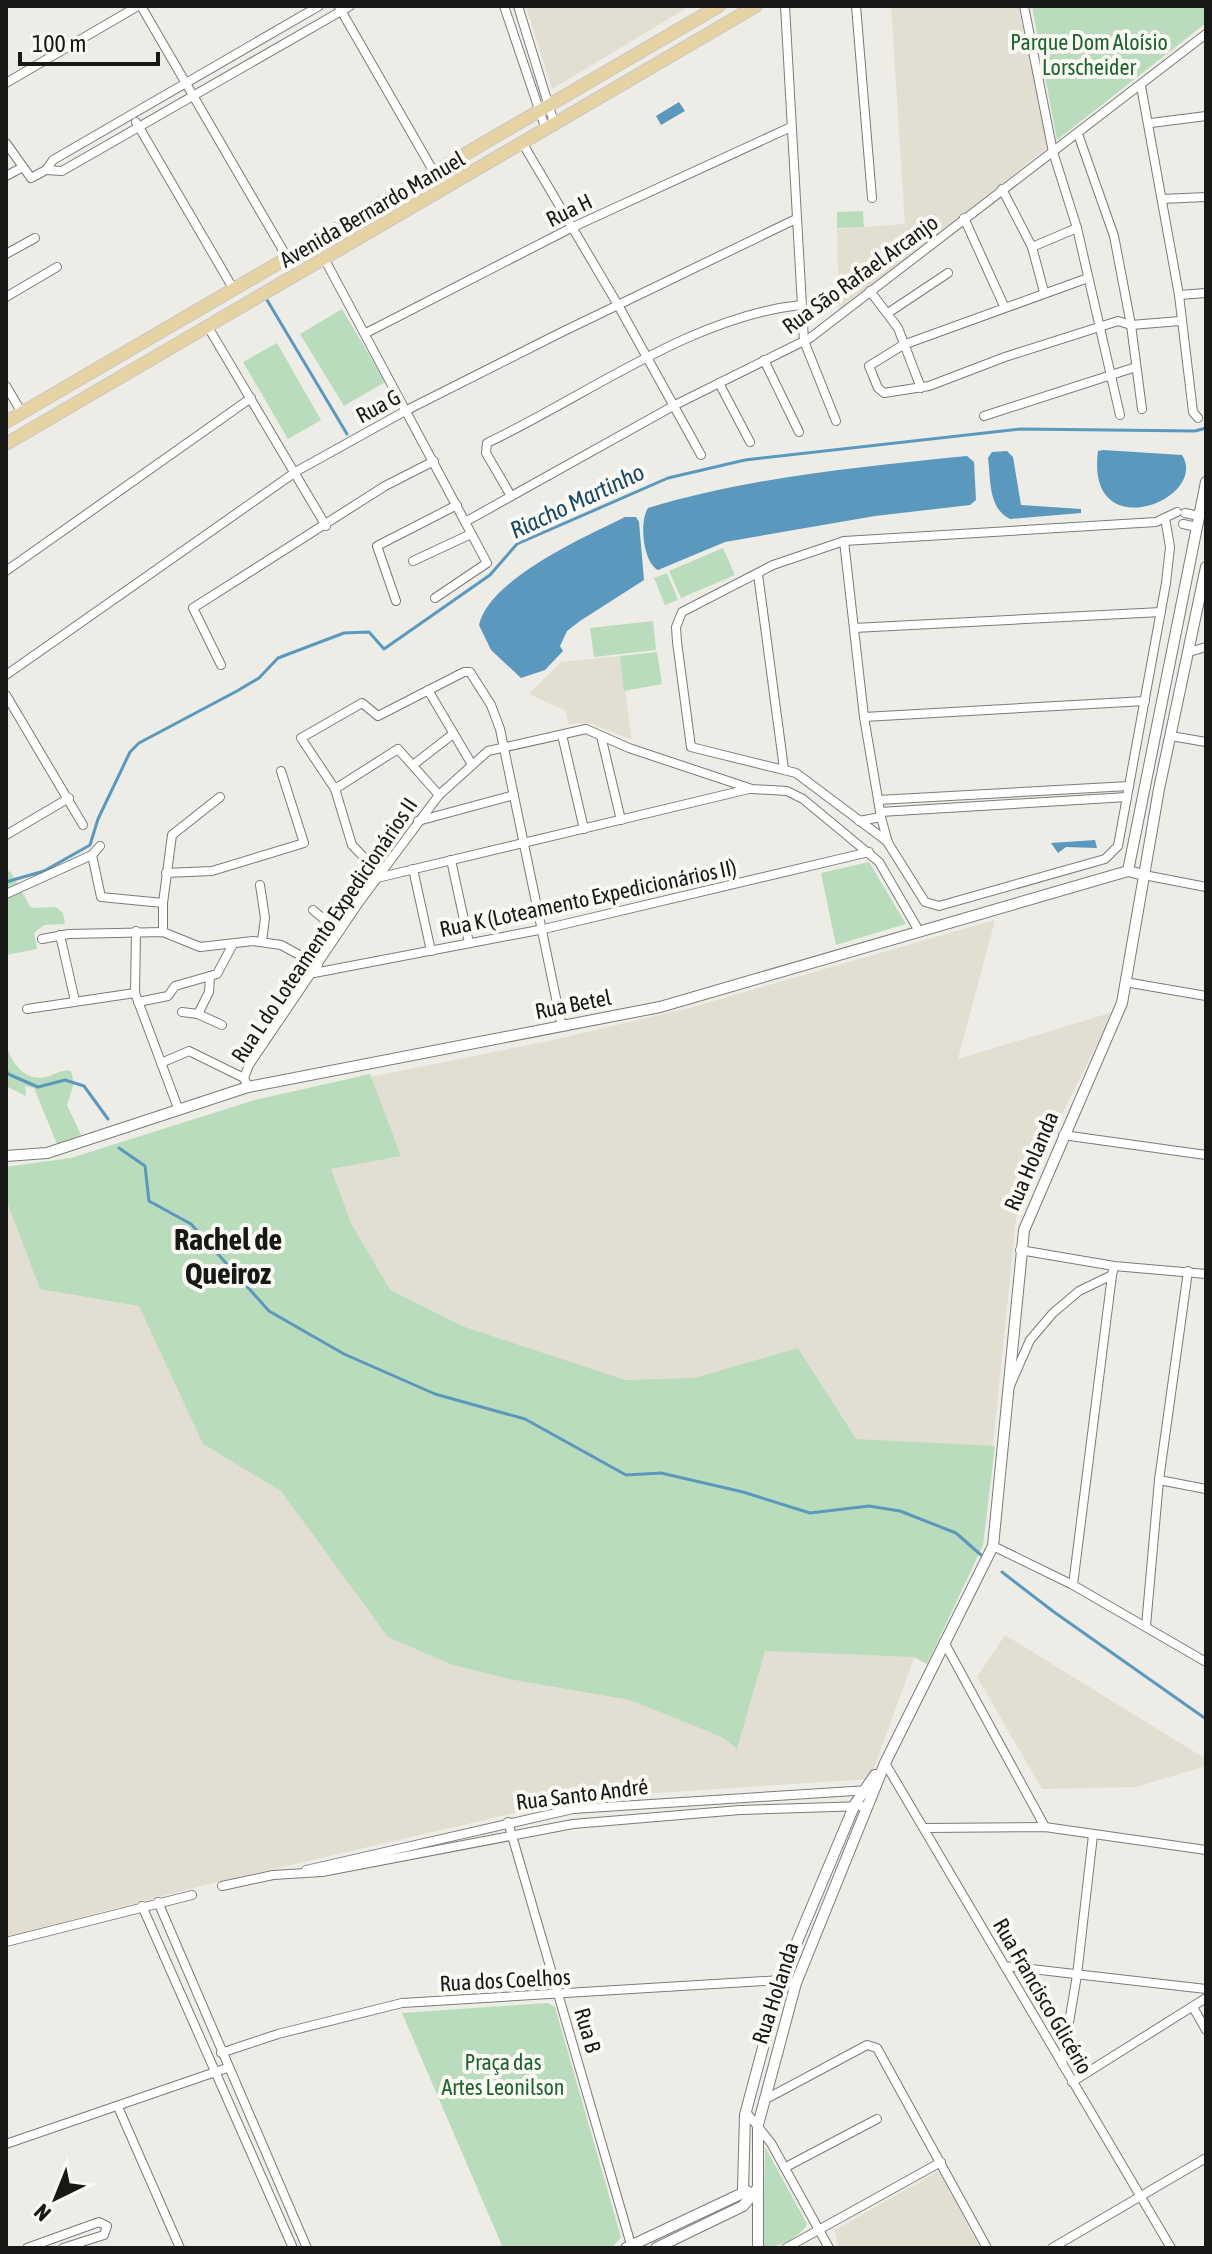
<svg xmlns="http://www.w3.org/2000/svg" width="1212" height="2254" viewBox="0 0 1212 2254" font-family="'Asap Condensed',sans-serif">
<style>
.built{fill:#e2dfd2}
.green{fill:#b9ddbc}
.water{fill:#5b98bd}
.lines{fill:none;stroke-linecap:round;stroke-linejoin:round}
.stream{stroke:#5b98bd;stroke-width:3}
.minor-casing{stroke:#7c7b76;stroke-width:10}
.tertiary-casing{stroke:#7c7b76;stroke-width:12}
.primary-casing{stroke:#c8c8c7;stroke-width:14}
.minor{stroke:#fff;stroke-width:8}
.tertiary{stroke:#fff;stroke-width:10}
.primary{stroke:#e5d3a3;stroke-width:12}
.labels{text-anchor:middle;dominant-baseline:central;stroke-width:8;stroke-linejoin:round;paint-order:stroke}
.park-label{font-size:22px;fill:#1c662e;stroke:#faf9f3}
.street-label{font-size:22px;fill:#181816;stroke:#faf9f3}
.water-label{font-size:24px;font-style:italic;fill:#194964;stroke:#faf9f3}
.district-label{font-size:30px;font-weight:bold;fill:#181816;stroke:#faf9f3}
</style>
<rect width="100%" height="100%" fill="#edece6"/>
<g class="built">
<polygon points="526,6 690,6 552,89"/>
<polygon points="891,6 1018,6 1048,147 839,312 837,229 905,224"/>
<polygon points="620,656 632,740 589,723 568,724 566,711 529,694 561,662"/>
<polygon points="995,920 958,1059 1113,1012 1059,1120 1016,1219 983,1545 927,1664 914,1658 870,1779 579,1798 209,1884 6,1937 6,1167 71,1158 255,1100 553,1040 689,1008"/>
<polygon points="1005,1635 1206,1759 1206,1766 1136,1787 1042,1789 977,1677"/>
<polygon points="939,2171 980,2248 838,2248 835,2230"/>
</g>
<g class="green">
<polygon points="1032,6 1206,6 1206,23 1057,140"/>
<polygon points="863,211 864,227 837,228 837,212"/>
<polygon points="342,309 385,382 344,406 300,334"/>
<polygon points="277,343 321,420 288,439 243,362"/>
<polygon points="723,548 735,575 681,598 669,571"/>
<polygon points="667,573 678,600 665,605 654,578"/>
<polygon points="653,621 656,650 594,657 590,628"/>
<polygon points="657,652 662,684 624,691 620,656"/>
<polygon points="869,862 906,924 836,945 821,873"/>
<polygon points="10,871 31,908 56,907 63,913 65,924 44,925 34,933 37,949 6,955 6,873"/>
<path d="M6,1043C10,1061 24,1082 46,1077C55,1075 61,1069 71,1071L74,1083L67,1105L81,1135L57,1144L34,1088L25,1086L26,1096L6,1086Z"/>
<polygon points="370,1074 401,1156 331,1169 351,1223 390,1290 462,1326 625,1380 694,1378 798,1348 856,1439 995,1446 983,1545 927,1664 915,1657 765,1651 737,1749 722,1737 630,1700 509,1679 450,1664 388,1637 281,1491 203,1444 139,1306 40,1289 6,1199 6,1167 71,1158 255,1100"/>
<polygon points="548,2003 555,2007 621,2237 612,2248 503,2248 402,2013"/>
<path d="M765,2147L807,2224C801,2237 777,2248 763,2248Z"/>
</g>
<g class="water">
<polygon points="679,102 685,111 661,125 656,116"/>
<path d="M1103,450L1182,455C1210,499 1085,549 1098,451Z"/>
<path d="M1007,451L1013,457L1021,505L1081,509V513L1010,519C988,508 991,480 988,458L992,452Z"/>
<path d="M967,456L974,462L976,500L970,505L875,516L725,542L658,570C643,562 639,522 648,508C751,477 859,467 967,456Z"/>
<path d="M625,517H636L639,522L644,580L580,621L567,631L560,646L563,651L545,670L521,678L491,650L479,625C489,579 585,537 625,517Z"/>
<polygon points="1095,840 1097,848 1066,847 1058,853 1051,843"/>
</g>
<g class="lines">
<g class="stream">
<polyline points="267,300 347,434"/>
<polyline points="6,882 44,871 90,845 98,819 130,752 139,743 237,691 259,678 278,658 344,633 369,632 384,649 490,575 517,544 668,478 745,460 1020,429 1195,431 1206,428"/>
<polyline points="6,1070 8,1074 38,1087 65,1080 84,1086 108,1119"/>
<polyline points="119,1148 145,1166 149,1201 191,1224 269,1311 344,1354 435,1394 525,1419 626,1475 661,1473 743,1492 810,1513 869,1506 900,1511 956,1533 981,1555"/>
<polyline points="1002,1572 1054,1612 1206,1719"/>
</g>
<g class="minor-casing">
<g id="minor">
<polyline points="141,6 288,259"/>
<polyline points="504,6 546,130"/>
<polyline points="518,6 555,126"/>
<polyline points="785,6 804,341 836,421"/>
<polyline points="856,6 872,198"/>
<polyline points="1024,6 1053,152 1077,228 1120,415"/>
<polyline points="339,7 435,174"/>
<polyline points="6,83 138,6"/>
<polyline points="1141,86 1179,295 1193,412 1198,418"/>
<polyline points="136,122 234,290"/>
<polyline points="1151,123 1206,116"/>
<polyline points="1078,134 1114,236 1131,325 1142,409"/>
<polyline points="6,143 31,178 46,170 53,160 319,6"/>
<polyline points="523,144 618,305 701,455"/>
<polyline points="46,170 62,171 350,6"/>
<polyline points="6,176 21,168"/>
<polyline points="1002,189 1032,247 1044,292"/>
<polyline points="1162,199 1206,197"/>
<polyline points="964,218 1004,306"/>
<polyline points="1032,247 1077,228"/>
<polyline points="6,254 35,238"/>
<polyline points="325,260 487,563 435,598"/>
<polyline points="1088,278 903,345 869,366 878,388 884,393 929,386 1005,357 1118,321 1131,325 1180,321"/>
<polyline points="870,291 898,328 921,388"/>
<polyline points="1179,295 1206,293"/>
<polyline points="6,297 57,267"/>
<polyline points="888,313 948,273"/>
<polyline points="208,327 326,526"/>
<polyline points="366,333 571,228 791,127"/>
<polyline points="764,360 799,432"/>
<polyline points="719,383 750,442"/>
<polyline points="6,386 22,413"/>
<polyline points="984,416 1136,367"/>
<path d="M511,496L486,453L487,443C585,397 692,316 801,305"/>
<polyline points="1185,513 1199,516"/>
<polyline points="465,522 675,405 810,338 1206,34"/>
<polyline points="1183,524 1197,527"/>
<polyline points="844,541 864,717 881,817 888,843 925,902 939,906 1105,859 1118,846 1166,583 1170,547 1165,518"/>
<polyline points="413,561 471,534"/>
<polyline points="6,571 251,398"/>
<polyline points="758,574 784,769"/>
<polyline points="396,601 377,546 457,505"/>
<polyline points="854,628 1161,612"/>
<polyline points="1189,652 1206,647"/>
<polyline points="221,665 193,608 385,486 434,461"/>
<polyline points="6,675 297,471 407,410 560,333 796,219"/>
<polyline points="428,690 471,763"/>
<polyline points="6,695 83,825"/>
<polyline points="864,717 1145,701"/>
<polyline points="562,735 584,829"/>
<polyline points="601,736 621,820"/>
<polyline points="1171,736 1206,742"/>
<polyline points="413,765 453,734"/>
<polyline points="335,789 398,749 439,795"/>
<polyline points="878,800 1129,786"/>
<polyline points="880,812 1127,797"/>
<polyline points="418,821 514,795"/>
<polyline points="859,821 881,817"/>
<polyline points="6,835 69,798"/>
<polyline points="888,842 796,773 691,747 677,642 676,627 682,612 773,565 844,541 1156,522 1177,512"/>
<polyline points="92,855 101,897 163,903"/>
<polyline points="451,860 469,943"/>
<polyline points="413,869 431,951"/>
<polyline points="166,873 212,871 304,843 281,771"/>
<polyline points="380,874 352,845 335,789 301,738 362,703 378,716 464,672 470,672 491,705 500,729 562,1027"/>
<polyline points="1144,875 1206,887"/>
<polyline points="377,878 749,789"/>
<polyline points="260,885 265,918 262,941"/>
<polyline points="6,894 92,855 100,846"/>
<polyline points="313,910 339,932"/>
<polyline points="136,931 135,993 178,1108"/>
<polyline points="163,932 163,903 172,835 220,797"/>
<polyline points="60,935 75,1001"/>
<polyline points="42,939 69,934 163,932 200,947 253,941 281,945 318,965"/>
<polyline points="314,973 544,929 869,852"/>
<polyline points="1125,982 1206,996"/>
<polyline points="138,1002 168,996 175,986 217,974 233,944"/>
<polyline points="27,1009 135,993"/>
<polyline points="182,1012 198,1014 222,1025"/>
<polyline points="198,1014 209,992 210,976"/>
<polyline points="161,1063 189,1051 244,1078"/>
<polyline points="248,1087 244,1078 249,1065 360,901 439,795 488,751 586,729 629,748 752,789 787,791 803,799 879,862 919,931"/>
<polyline points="1063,1135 1206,1155"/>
<polyline points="1020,1250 1114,1266 1206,1274"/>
<polyline points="1009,1388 1030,1340 1053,1313 1079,1291 1112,1275 1113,1271"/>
<polyline points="1159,1480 1206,1489"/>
<polyline points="993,1546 1073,1585 1206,1662"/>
<polyline points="1073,1585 1112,1275"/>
<polyline points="1146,1626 1159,1480 1188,1271"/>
<polyline points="944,1642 1045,1827"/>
<polyline points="885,1763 1171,2248"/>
<polyline points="508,1822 632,2248"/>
<polyline points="925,1828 1045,1827 1206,1850"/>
<polyline points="306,1870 573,1809 869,1790"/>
<polyline points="222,1886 273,1875 322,1872 573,1824 740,1810 865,1806"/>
<polyline points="158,1902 307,2248"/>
<polyline points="142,1906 293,2248"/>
<polyline points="6,1942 192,1895"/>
<polyline points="1005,1966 1206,1989"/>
<polyline points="1194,2009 1206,2030"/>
<polyline points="221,2053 278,2034 402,2003 781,1980 796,1983"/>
<polyline points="1062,2064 1077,1975 1093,1835"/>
<polyline points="1072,2082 1206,1998"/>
<polyline points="764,2100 867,2045 877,2048 987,2248"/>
<polyline points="118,2107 180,2248"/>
<polyline points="746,2112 771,2143 829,2248"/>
<polyline points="6,2144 227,2068"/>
<polyline points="786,2167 877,2119"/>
<polyline points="27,2248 99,2222 107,2226 104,2235 63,2248"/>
<polyline points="786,2248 941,2162"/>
<polyline points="1052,2248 1206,2158"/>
</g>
</g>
<g class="tertiary-casing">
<g id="tertiary">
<polyline points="1128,871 1206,482"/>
<polyline points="6,1156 47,1153 248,1087 660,1007 1128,871 1144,875"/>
<polyline points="743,2190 745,2115 781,1980 855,1804 875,1775"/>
<polyline points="626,2248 747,2191"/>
<polyline points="656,2248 743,2206 757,2189"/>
<polyline points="758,2248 758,2125 796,1983 885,1763 993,1546 1024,1230 1122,1003 1159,789 1206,567"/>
</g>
</g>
<g class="primary-casing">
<g id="primary">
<polyline points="6,422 719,6"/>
<polyline points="6,444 756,6"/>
</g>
</g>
<use href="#minor" class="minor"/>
<use href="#tertiary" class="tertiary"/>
<use href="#primary" class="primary"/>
</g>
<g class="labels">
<g class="park-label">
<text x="1089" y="42">Parque Dom Aloísio<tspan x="1089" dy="25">Lorscheider</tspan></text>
<text x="503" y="2062">Praça das<tspan x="503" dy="25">Artes Leonilson</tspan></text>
</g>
<g class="street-label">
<text transform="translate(372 209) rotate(-30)">Avenida Bernardo Manuel</text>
<text transform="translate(569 210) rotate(-26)">Rua H</text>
<text transform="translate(860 274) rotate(-36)">Rua São Rafael Arcanjo</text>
<text transform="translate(378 406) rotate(-28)">Rua G</text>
<text transform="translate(588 898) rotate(-12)">Rua K (Loteamento Expedicionários II)</text>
<text transform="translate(324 930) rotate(-56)">Rua L do Loteamento Expedicionários II</text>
<text transform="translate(573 1004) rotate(-11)">Rua Betel</text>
<text transform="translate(1031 1161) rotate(-67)">Rua Holanda</text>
<text transform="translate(582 1794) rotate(-7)">Rua Santo André</text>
<text transform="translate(505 1980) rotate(-3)">Rua dos Coelhos</text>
<text transform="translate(775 1993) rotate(-72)">Rua Holanda</text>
<text transform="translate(1043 1996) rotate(60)">Rua Francisco Glicério</text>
<text transform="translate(588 2030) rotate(74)">Rua B</text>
</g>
<g class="water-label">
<text transform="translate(577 501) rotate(-25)">Riacho Martinho</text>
</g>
<g class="district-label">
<text x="228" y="1239">Rachel de<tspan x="228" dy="34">Queiroz</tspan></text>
</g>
</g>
<rect width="1212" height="2254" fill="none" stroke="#181816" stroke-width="16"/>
<g transform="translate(56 2198) rotate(223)" stroke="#faf9f3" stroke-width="6" paint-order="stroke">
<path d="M0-6L14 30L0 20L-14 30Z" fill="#181816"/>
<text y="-12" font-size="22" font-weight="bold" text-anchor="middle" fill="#181816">N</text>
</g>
<path d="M20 52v12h138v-12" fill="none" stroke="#181816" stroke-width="4"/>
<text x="32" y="52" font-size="24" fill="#181816" stroke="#faf9f3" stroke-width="6" paint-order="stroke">100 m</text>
</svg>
